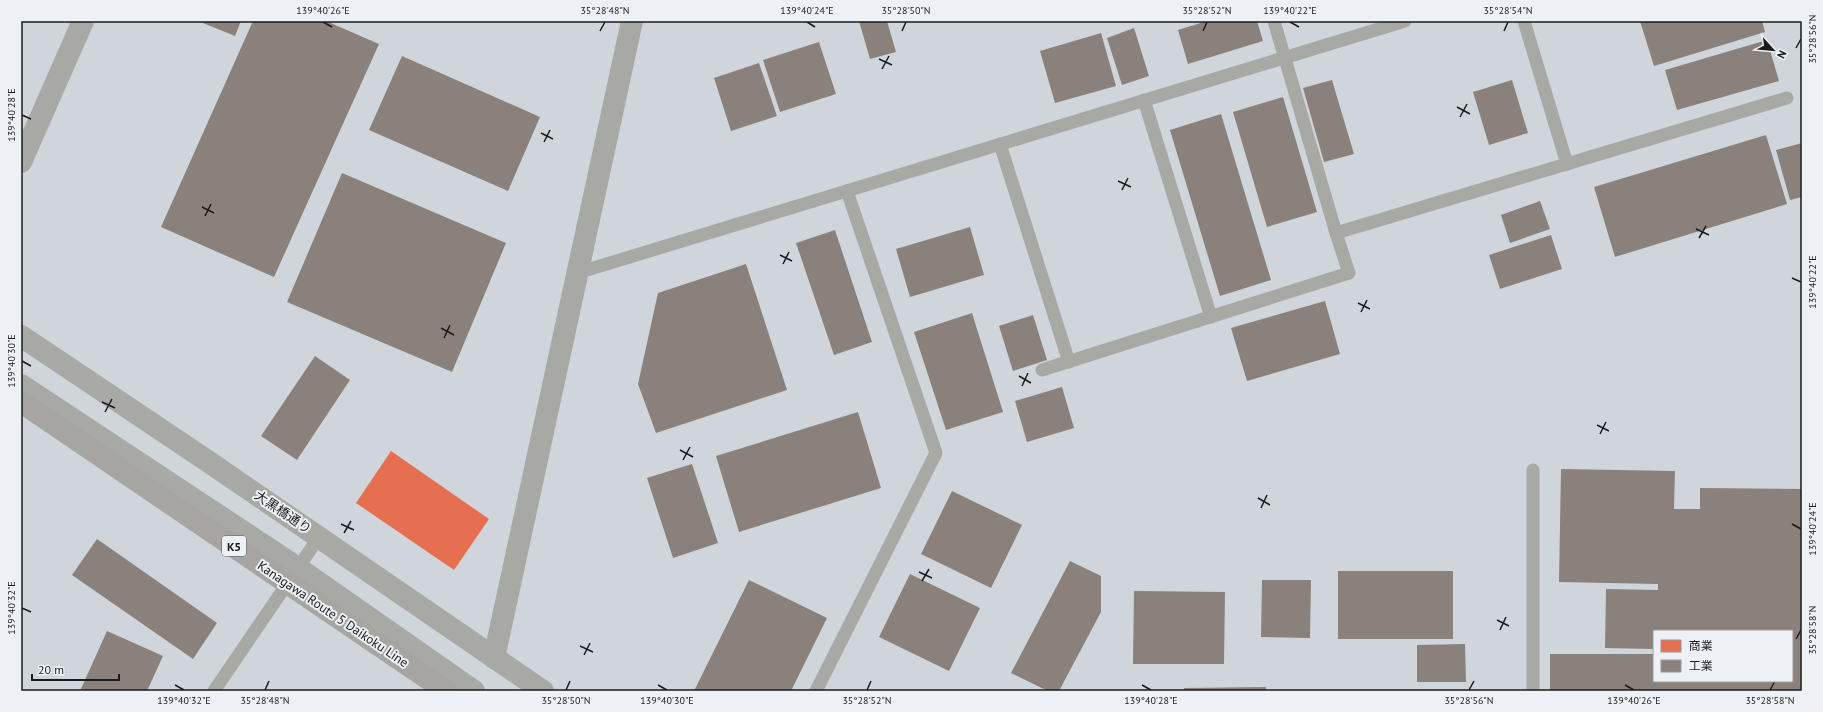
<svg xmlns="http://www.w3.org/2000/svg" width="1823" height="712" viewBox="0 0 1823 712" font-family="'PT Sans','Noto Sans JP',sans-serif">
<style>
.built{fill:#d0d5dc;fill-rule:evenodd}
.shops{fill:#e76f51}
.industry{fill:#8a817c}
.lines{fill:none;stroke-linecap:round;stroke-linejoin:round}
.service{stroke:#a8a8a5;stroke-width:13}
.minor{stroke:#a8a8a5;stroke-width:22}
.tertiary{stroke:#a8a8a5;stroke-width:22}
.motorway-bridge{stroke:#a6a5a2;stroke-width:22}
.ticks{fill:none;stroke:#1a1b1c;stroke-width:1.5}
.labels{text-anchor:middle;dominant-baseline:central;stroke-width:4;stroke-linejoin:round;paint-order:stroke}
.shield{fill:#edf1f5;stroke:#595b5d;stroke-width:1}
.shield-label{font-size:12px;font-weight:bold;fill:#1a1b1c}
.street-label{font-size:13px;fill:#1a1b1c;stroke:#edf1f5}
.neatline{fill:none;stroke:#1a1b1c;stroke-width:1.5}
.ticks-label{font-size:10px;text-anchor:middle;fill:#1a1b1c}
</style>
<rect width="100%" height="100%" fill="#e2e4e6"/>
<path class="built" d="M21,21H1802V691H21ZM1654,631H1792V681H1654Z"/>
<polygon class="shops" points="391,451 489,519 454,570 356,503"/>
<g class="industry">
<polygon points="198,21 241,21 235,36"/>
<polygon points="253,21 326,21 379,44 274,277 161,227"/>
<polygon points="859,21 887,21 896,52 870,59"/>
<polygon points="1207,21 1257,21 1263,41 1188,64 1178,30"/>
<polygon points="1640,21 1762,21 1765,32 1654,66"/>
<polygon points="1134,28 1149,76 1122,85 1107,38"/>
<polygon points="1101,33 1116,86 1055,103 1040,51"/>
<polygon points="1767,40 1779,81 1677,110 1665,70"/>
<polygon points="819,42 836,94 780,112 763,60"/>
<polygon points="402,56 540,117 508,191 369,130"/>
<polygon points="759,63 777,116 731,131 714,78"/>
<polygon points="1332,80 1354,154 1324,162 1303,88"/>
<polygon points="1512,80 1528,133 1489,145 1473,92"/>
<polygon points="1283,97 1317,212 1267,227 1233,112"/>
<polygon points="1221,114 1271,280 1220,296 1170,130"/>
<polygon points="1766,135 1787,204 1615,257 1594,187"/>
<polygon points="1802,143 1802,197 1790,200 1776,150"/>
<polygon points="342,173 506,243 452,372 287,302"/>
<polygon points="1540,201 1550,229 1510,243 1501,215"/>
<polygon points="970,227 984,275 910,297 896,249"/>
<polygon points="835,230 872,342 834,355 796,243"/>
<polygon points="1551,235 1562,269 1500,289 1489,255"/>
<polygon points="746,264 787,390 656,433 638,384 658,293"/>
<polygon points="1325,301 1340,354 1247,381 1231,328"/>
<polygon points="972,313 1003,412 946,430 914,332"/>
<polygon points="1033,315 1047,360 1013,371 999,326"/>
<polygon points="315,356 350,380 297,460 261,436"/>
<polygon points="1062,387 1074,428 1027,442 1015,401"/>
<polygon points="858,412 881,488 739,532 716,456"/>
<polygon points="692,464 718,543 673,558 647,478"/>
<polygon points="1561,469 1675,471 1674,509 1700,509 1700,488 1802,489 1802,691 1550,691 1550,654 1654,654 1654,681 1792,681 1792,631 1654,631 1654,649 1605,648 1606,589 1658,590 1658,584 1559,582"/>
<polygon points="952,491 1022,525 991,588 921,554"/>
<polygon points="97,539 217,623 193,659 72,575"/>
<polygon points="1070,561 1101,576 1101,612 1059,691 1048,691 1011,673"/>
<rect x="1338" y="571" width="115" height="68"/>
<polygon points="910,574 980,608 949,671 879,637"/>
<polygon points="749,580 827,618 791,691 694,691"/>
<polygon points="1262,580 1311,580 1310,638 1261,637"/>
<polygon points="1134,591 1225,592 1224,664 1133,664"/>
<polygon points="107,631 163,656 147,691 80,691"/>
<polygon points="1465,644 1466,682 1417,682 1417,645"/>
<polygon points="1266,687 1266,691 1184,691 1184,688"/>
</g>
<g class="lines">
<g class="service">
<polyline points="1274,21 1336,233"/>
<polyline points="1524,21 1567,164"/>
<polyline points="1144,100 1211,317"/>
<polyline points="1000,144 1069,362"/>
<polyline points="577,273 1405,21"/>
<polyline points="1042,370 1349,273 1336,233 1787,98"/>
<polyline points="214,691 319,537"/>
<polyline points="816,691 936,453 847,191"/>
<polyline points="1533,691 1533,470"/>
</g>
<polyline class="minor" points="21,162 83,21"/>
<g class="tertiary">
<polyline points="21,336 209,462 543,691"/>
<polyline points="21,385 298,568 474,691"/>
<polyline points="494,658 632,21"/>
</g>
<polyline class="motorway-bridge" points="21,402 446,691"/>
</g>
<path class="ticks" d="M323,22L332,27M807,22L815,27M1290,22L1299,27M600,31L605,22M902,31L906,22M1203,31L1207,22M1504,31L1508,22M1796,48L1801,39M879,59L892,65M882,69L889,56M1457,107L1470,114M22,115L31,119M1460,117L1467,104M541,133L553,139M544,142L550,130M1118,181L1131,187M1122,190L1128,178M202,207L214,213M205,216L211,204M1696,229L1709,235M1699,238L1706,226M780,255L792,261M783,264L789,252M1792,278L1801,282M1358,303L1370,309M1361,312L1367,300M441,328L454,335M444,338L450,325M22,361L31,366M1019,376L1031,383M1022,386L1028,373M102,402L115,408M105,412L112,399M1597,425L1609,431M1600,434L1606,422M680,450L693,457M683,460L690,447M1258,498L1270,505M1261,508L1267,495M341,524L354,530M1792,524L1801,529M344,533L351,521M919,572L932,578M922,581L929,569M22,608L31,612M1497,620L1509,626M1500,630L1506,617M1796,639L1801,630M580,646L593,652M584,655L590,643M175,685L184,690M658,685L667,690M1142,685L1151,690M1625,685L1634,690M265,690L269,681M566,690L570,681M867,690L871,681M1469,690L1474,681M1770,690L1775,681"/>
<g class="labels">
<rect class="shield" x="222" y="536" width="24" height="20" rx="3"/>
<g class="shield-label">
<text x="234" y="546">K5</text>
</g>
<g class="street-label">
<text transform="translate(283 512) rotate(34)">大黒橋通り</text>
<text transform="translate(333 614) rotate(34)">Kanagawa Route 5 Daikoku Line</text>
</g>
</g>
<rect width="1823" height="712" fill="none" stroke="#edf1f5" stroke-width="44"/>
<rect x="1653" y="630" width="140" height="52" fill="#edf1f5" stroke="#999b9e"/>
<rect x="1661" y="640" width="20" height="12" fill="#e76f51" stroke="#999b9e"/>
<text x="1689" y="650" font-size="12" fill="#1a1b1c">商業</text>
<rect x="1661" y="660" width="20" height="12" fill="#8a817c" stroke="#999b9e"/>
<text x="1689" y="670" font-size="12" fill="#1a1b1c">工業</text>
<g transform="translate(1773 50) rotate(117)" stroke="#edf1f5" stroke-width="3" paint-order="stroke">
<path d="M0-3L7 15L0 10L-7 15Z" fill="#1a1b1c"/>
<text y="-6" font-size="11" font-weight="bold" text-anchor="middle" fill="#1a1b1c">N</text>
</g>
<path d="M32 674v6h87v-6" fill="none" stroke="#1a1b1c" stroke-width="2"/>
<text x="38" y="674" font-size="12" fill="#1a1b1c" stroke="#edf1f5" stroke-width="3" paint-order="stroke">20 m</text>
<rect x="22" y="22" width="1779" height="668" class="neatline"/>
<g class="ticks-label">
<text x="323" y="14">139°40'26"E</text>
<text x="605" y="14">35°28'48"N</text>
<text x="807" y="14">139°40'24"E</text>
<text x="906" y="14">35°28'50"N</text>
<text x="1207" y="14">35°28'52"N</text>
<text x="1290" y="14">139°40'22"E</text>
<text x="1508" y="14">35°28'54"N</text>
<text transform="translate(1812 39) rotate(-90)" y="4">35°28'56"N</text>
<text transform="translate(11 115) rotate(-90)" y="4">139°40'28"E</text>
<text transform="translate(1812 282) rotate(-90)" y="4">139°40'22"E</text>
<text transform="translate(11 361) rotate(-90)" y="4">139°40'30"E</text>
<text transform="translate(1812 529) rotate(-90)" y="4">139°40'24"E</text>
<text transform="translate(11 608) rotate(-90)" y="4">139°40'32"E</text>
<text transform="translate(1812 630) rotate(-90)" y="4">35°28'58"N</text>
<text x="184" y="704">139°40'32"E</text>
<text x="265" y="704">35°28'48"N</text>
<text x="566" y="704">35°28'50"N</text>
<text x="667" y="704">139°40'30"E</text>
<text x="867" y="704">35°28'52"N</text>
<text x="1151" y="704">139°40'28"E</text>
<text x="1469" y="704">35°28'56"N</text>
<text x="1634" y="704">139°40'26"E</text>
<text x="1770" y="704">35°28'58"N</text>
</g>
</svg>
